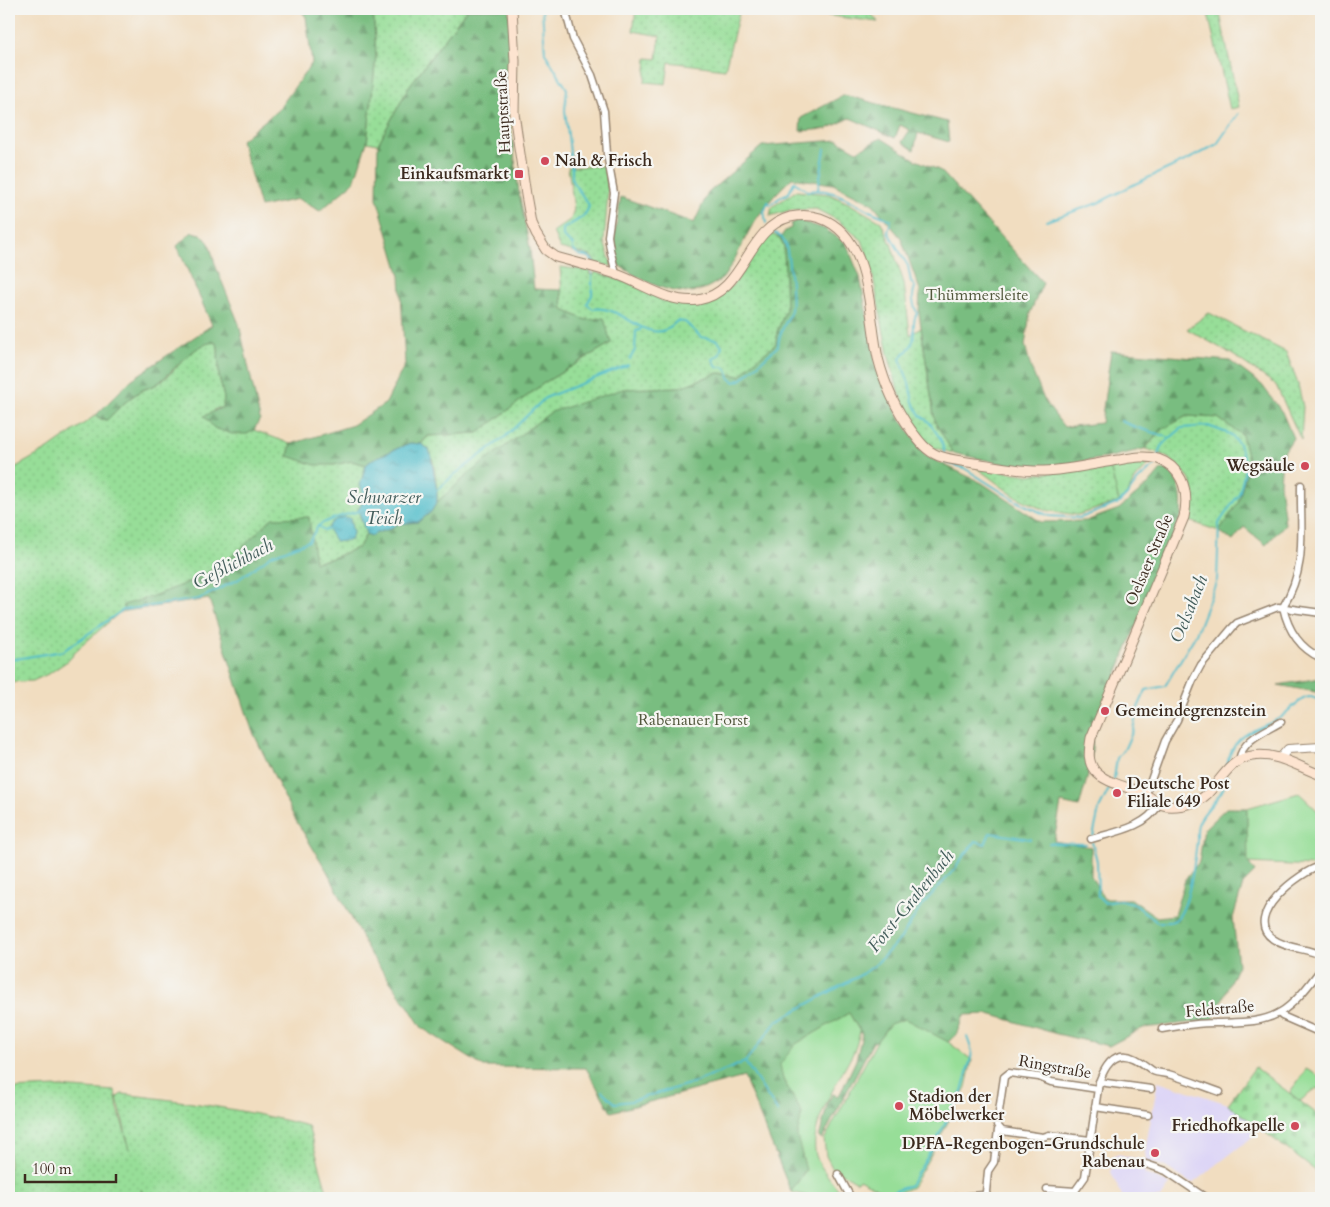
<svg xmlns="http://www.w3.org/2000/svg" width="1330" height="1207" viewBox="0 0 1330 1207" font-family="Cardo,serif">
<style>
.built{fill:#ddd5f6}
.grass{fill:url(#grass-dots);stroke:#69845b}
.forest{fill:url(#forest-firs);stroke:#5a744f}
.cemetery{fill:url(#cemetery-stones);stroke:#69845b}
.garden{fill:#97de98;stroke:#69845b}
.water{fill:url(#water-ripples);stroke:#467474}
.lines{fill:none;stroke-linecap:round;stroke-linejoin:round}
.stream{stroke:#51bdcb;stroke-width:2}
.minor-casing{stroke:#96846f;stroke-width:9}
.tertiary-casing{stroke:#96846f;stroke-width:10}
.secondary-casing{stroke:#96846f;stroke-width:11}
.minor{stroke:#fff;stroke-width:6}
.tertiary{stroke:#fff;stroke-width:8}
.secondary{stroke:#fde4d0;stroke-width:9}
.poi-dot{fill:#d1495b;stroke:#f6f6f2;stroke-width:2}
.labels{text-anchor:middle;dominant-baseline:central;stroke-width:4.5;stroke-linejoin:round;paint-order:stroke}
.street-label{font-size:16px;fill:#3b2a1e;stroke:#f6f6f2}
.poi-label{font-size:16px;font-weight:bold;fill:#3b2a1e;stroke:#f6f6f2;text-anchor:start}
.park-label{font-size:16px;fill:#52573c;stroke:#f6f6f2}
.water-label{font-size:18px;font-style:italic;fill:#435d5b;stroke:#f6f6f2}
</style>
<defs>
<pattern id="grass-dots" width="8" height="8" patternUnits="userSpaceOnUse" patternTransform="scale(1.25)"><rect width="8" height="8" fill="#97de98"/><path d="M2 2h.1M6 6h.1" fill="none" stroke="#83bf83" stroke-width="1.8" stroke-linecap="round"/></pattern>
<pattern id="forest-firs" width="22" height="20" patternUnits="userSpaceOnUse" patternTransform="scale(1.25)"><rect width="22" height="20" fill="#79bd80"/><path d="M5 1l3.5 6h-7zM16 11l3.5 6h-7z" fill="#649a68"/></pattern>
<pattern id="cemetery-stones" width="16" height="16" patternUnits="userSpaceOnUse" patternTransform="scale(1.25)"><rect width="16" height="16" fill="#97de98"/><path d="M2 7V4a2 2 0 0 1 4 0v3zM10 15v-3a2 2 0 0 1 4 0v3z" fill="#83bf83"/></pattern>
<pattern id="water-ripples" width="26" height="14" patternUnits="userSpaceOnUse" patternTransform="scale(1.25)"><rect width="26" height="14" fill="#51bdcb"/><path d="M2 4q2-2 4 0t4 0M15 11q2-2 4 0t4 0" fill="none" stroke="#449aa4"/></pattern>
</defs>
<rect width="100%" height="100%" fill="#f6f6f2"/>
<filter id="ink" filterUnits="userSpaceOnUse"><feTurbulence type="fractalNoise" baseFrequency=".02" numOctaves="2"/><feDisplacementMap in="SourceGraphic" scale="10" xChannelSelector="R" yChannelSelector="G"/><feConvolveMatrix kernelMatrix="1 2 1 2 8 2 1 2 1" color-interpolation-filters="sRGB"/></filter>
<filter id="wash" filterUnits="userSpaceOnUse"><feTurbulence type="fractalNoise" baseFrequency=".0096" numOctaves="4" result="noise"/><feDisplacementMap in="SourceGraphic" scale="20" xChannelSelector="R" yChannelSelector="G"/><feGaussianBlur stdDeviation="1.12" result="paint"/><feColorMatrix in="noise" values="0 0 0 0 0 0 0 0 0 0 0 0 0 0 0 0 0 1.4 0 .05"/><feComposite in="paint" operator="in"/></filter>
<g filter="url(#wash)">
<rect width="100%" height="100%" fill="#f1ddc0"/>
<g class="built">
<polygon points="1158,1081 1228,1104 1259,1128 1251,1138 1193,1183 1189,1182 1164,1166 1146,1161 1145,1151"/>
<polygon points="1117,1154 1142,1160 1145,1174 1170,1184 1161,1198 1123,1198 1111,1172 1113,1156"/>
</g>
<g class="grass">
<polygon points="373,9 467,9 410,85 378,144 367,142 376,56"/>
<polygon points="636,9 740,9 725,69 669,62 666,84 645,82 647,58 657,59 660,36 633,31"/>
<polygon points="777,9 867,9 878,22"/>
<polygon points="1207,9 1219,9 1239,107 1230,109"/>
<polygon points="605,166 608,192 604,242 612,266 596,263 591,256 560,248 553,232 571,219 574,209 568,167"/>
<polygon points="796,191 829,194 848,203 881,222 891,244 904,283 910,335 921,328 935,422 953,453 931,447 912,422 898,390 888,354 871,266 862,240 837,220 816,209 791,210 770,216 772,207"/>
<path d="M769,233L780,238L784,246L786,309L777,332L776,344L751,364L741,376L718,373L680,387L623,389L471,472L437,502C437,491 435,456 428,449C426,447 423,446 421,444L428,436L478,433L544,383L611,343L603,319L586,320L563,310L560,267L590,271L589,274L594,275L595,272L629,283L663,301L699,306L713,302L733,285Z"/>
<polygon points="1209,313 1286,352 1298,384 1303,407 1301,440 1276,385 1233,355 1187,329"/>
<path d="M215,342L218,346L219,376L224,398L223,407L213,410L247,434L254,430L291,444L288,456L334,465L352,461L366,465L360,485L365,498L358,510L366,534L359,547L330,559L314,562L272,518C260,529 249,542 236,553C206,578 161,595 124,605L125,611L119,613L79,648L69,660L50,673L33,681L9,682V471L48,449L96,415L101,419L107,420C117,409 130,397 143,390C147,388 153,387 157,384C177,372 190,344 215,342Z"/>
<path d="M1187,416L1218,418L1242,435L1249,463L1238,503L1219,531L1189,521C1191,514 1193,506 1194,498C1195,473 1167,453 1145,449L1163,429Z"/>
<polygon points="1110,466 1119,502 1077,515 1044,510 1013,495 977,468 1029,475"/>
<path d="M58,1087L115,1091L118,1109L130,1150L117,1097L122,1094C185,1101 247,1110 308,1126L329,1198H144L141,1189L143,1198H9V1089Z"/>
</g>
<g class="forest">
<polygon points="300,9 373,9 376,56 367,142 354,182 320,211 298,199 260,207 241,140 278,110 312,63 306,17"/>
<polygon points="467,9 509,9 512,66 510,119 519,193 530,249 534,289 561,290 563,310 586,320 604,318 611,343 544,383 478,433 428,436 421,444 410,443 373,459 366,465 352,461 334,465 315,465 288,456 291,444 353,425 386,403 405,364 400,276 377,198 378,144 410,85"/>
<polygon points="844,95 947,122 949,142 918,133 914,150 902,142 910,130 900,125 895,138 850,118 827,129 800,131 801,118"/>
<path d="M881,138L916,160L941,171L1043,283L1030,313L1025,345L1031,368L1045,402L1064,427L1101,423L1111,351L1230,361L1262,385L1282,412L1293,438L1282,455L1280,484L1285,524L1266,545L1244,527L1233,541L1219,531L1238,503L1249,463L1242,435L1218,418L1187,416L1163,429L1144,449L1106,458L1043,467L1009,465L953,453L935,422L919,313L920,290L901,238L873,204L833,184L792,178C779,190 767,203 757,218C744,237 737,259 723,278C720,281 715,283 710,286C680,303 644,281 618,265L613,243L621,197L694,223L708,193L762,146L838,140L857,151Z"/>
<path d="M797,220L825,229L846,243L860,277L877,370L898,415L926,456L982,483L1041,522L1086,521L1119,509L1149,484L1161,470L1167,469C1182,484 1182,495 1181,516L1093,732L1091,765L1079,807L1061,803L1054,841L1091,847V876L1104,899H1131L1157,917L1174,915L1185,880L1199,862L1204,829L1226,808H1247L1248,862L1255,872L1243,884L1233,918L1238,965L1213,1020L1143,1028L1109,1046L1057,1034L989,1014L964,1015L956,1035L948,1042L905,1019L890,1024L877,1041L873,1042L822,1139L819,1138L828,1102L833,1094L838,1096L841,1092L856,1060L862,1035L849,1013L796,1044L783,1079L802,1113C797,1132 800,1151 806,1169L791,1192L744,1077L611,1112L586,1068L484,1067L422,1028L410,1009L371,955L327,871L295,819L252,730L209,599L125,611L123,605C161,595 206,578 236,553C249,542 260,529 272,518L309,517L315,562L330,559L359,547L366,534L372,536L376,533L390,529L397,524L418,522L431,512L437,502L471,472L551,412L623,389L680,387L718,373L741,376L751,364L776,344L777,332L786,309L784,246L780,238L785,231L791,228V224Z"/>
<path d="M192,232L201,234L209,243L216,267L239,324L260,419L254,430L247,434H232L214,428L204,416L223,407L224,398L219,376L218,346L215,342C192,344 176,370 158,383C153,387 146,388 140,391C128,399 117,409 107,420L101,419L96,415L131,380L212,325L177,246Z"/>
<polygon points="1321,678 1321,693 1278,685"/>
</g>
<polygon class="cemetery" points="1255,1067 1321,1117 1321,1175 1228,1104"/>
<g class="garden">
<polygon points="1123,464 1149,464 1135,479 1127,494 1119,502 1110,466"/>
<polygon points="1299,793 1321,814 1321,828 1314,866 1248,863 1247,808"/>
<path d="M849,1013L860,1032C858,1038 857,1045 854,1051C842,1077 803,1130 818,1161C825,1174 836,1186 845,1198H815L791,1192L806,1170L797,1136L802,1113L783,1079L780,1064L796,1044Z"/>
<polygon points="905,1019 948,1042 972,1060 966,1087 933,1151 912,1187 892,1196 859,1179 857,1182 842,1173 836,1175 826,1156 824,1140 877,1041 890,1024"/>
<polygon points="1306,1069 1321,1077 1321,1091 1317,1088 1300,1101 1290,1093"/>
</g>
<g class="water">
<polygon points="410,443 421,444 429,449 431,456 437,491 437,502 431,512 418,522 397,524 390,529 376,533 372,536 366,534 358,510 365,498 360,485 366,465 373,459"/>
<path d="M344,517L350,518L353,533L351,540L336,542L328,529C330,521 337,519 344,517Z"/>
</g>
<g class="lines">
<g class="stream">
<path d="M542,9L545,53L567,89L565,110L572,170V181L589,205C587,218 573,222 563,229V237L573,245V250L579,255L589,257L594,263"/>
<polyline points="818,189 825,149"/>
<polyline points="1046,221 1098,203 1137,183 1189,159 1217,144 1238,114"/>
<path d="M766,223L764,212L768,202L770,205L782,196L789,193L794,182L808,191C834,187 851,202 872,212C878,215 885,217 891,220L888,232L908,266L911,282L915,287C911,297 913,304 917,313C910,324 917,332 912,344C910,350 903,353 900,359L909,383L913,402L920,415L929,422L940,438L944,450V454"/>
<path d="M592,272V295L587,304L593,309C620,304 642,339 665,330C669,328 674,324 677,321L685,322L701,337L717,340L722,346L719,355L713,359L717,367H724L728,372L729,378L735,382L742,379L778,346C779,329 787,324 791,310C793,300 789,249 784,241C781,236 776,234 772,231"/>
<polyline points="630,359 635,350 636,331 640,330 641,327"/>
<path d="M1121,421C1137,429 1154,432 1170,438"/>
<polyline points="945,462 964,468 1018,502 1049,516 1080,518 1119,503 1127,495 1138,480 1155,465 1157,461"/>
<polyline points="436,491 454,475 505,437 545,398 628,365"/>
<path d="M318,526C330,518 345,515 359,511"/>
<polyline points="9,660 63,651 123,610 199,599 239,579 272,555 309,541 318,526 324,530 330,529"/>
<path d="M1227,767C1228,757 1233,746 1240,739C1251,729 1269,725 1281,717C1289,711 1301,697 1310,697C1314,697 1318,700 1321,702"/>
<polyline points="1114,779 1117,758 1125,748 1133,730 1137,710 1146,690 1165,686 1195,636 1217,580 1219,523 1239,494 1244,475 1245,462 1239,444 1230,434 1208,426 1182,428 1163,444 1158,456"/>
<polyline points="1093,837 1099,809 1111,785"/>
<path d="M1092,842L1097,861L1098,896L1105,903L1120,900L1133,903L1157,922C1162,922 1168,923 1173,921C1189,915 1195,857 1197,841C1197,835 1196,827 1199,822C1207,805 1225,796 1227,776"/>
<polyline points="1049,843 1086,844"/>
<polyline points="745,1062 778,1112"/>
<polyline points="602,1091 615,1103 631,1101 696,1082 745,1062 777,1021 864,973 875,965 901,938 922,905 955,869 962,858 976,841 985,844 990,833 1030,839"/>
<polyline points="879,1198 910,1185 931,1151 962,1091 971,1058 972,1051 967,1037"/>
</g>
</g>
</g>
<g filter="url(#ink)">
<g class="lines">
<g class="minor-casing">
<g id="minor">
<polyline points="565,9 573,39 592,75 604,111 607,154 614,193 608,236 610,249 616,274"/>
<path d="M1283,607C1308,566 1300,531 1301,485"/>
<path d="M1283,607C1288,630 1299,648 1321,658"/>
<path d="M1239,760C1243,739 1264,732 1281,722"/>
<polyline points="1146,794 1165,741 1177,720 1193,680 1201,665 1232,628 1237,623 1278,607 1321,613"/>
<path d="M1091,839C1115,832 1146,828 1159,804"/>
<path d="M1321,866C1300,871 1241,917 1273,939C1287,949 1306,948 1321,955"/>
<polyline points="1279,1013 1282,1016 1321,1033"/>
<path d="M1162,1029C1179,1026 1197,1023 1215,1023C1236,1022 1259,1024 1279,1013C1295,1004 1310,984 1321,969"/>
<polyline points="1099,1082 1151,1089"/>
<polyline points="1095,1107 1148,1115"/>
<polyline points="1090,1140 1049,1135 1043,1137 1002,1131 997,1125 1004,1077 1009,1073 1039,1077 1051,1082 1098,1089"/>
<polyline points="1146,1164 1166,1171 1206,1198"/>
<polyline points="838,1174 851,1198"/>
<polyline points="1047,1189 1075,1191"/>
<polyline points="987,1197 986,1192 988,1171 994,1162 998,1130"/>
<polyline points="948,1198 983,1195 988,1198"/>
<path d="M1075,1198V1191L1085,1177L1099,1082C1103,1072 1109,1058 1121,1056C1133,1054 1144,1065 1153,1071C1157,1073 1163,1073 1168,1074C1186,1079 1203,1086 1220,1092"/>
</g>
</g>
<g class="tertiary-casing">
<polyline id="tertiary" points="1281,757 1288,749 1321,747"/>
</g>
<g class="secondary-casing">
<path id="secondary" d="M512,9L515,61L514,113L526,195L531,223L536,234L546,250L556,257C576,263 596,267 616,274C642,283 669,304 698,300C746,292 745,229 790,217C800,215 811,215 820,218C872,236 868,313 878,358C884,382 896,409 911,430C919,441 926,451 939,456C950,460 963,461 974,463C997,466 1021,472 1044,471C1069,470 1094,464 1118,460C1131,458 1145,455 1158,459C1167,462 1176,469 1181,479C1187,491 1187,503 1184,517L1091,738C1089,751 1087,761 1095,771C1105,783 1130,787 1144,794C1151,797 1156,803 1163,805C1172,808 1185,805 1194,802C1217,795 1223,760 1252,756C1278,752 1298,767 1321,775"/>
</g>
<use href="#minor" class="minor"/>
<use href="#tertiary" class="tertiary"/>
<use href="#secondary" class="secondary"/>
</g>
</g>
<g class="poi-dot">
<circle cx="545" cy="161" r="5"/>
<rect x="514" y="169" width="10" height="10" rx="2.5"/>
<circle cx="1305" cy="466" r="5"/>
<circle cx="1105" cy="711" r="5"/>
<circle cx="1117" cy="793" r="5"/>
<circle cx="899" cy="1106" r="5"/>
<circle cx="1295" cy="1126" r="5"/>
<circle cx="1155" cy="1153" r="5"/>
</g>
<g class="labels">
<g class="street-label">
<text transform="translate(503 112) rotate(-93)">Hauptstraße</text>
<text transform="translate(1149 560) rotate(-67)">Oelsaer Straße</text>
<text transform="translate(1220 1009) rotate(-5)">Feldstraße</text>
<text transform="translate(1055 1067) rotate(10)">Ringstraße</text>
</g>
<g class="poi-label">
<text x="555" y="161">Nah &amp; Frisch</text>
<text x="509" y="174" text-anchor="end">Einkaufsmarkt</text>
<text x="1295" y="466" text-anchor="end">Wegsäule</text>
<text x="1115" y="711">Gemeindegrenzstein</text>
<text x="1127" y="784">Deutsche Post<tspan x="1127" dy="18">Filiale 649</tspan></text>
<text x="909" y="1097">Stadion der<tspan x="909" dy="18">Möbelwerker</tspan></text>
<text x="1285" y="1126" text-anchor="end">Friedhofkapelle</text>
<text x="1145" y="1144" text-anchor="end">DPFA-Regenbogen-Grundschule<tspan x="1145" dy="18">Rabenau</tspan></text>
</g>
<g class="park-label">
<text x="977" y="295">Thümmersleite</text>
<text x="693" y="720">Rabenauer Forst</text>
</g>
<g class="water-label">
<text x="384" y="497">Schwarzer<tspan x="384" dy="21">Teich</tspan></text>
<text transform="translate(233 564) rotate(-28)">Geßlichbach</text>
<text transform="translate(1189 609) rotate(-68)">Oelsabach</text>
<text transform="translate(911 901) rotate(-51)">Forst-Grabenbach</text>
</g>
</g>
<rect width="1330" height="1207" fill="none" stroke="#f6f6f2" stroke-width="30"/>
<path d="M25 1174v8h91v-8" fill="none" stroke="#3b2a1e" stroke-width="2.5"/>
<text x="32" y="1174" font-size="15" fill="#3b2a1e" stroke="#f6f6f2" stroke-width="4" paint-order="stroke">100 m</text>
</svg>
